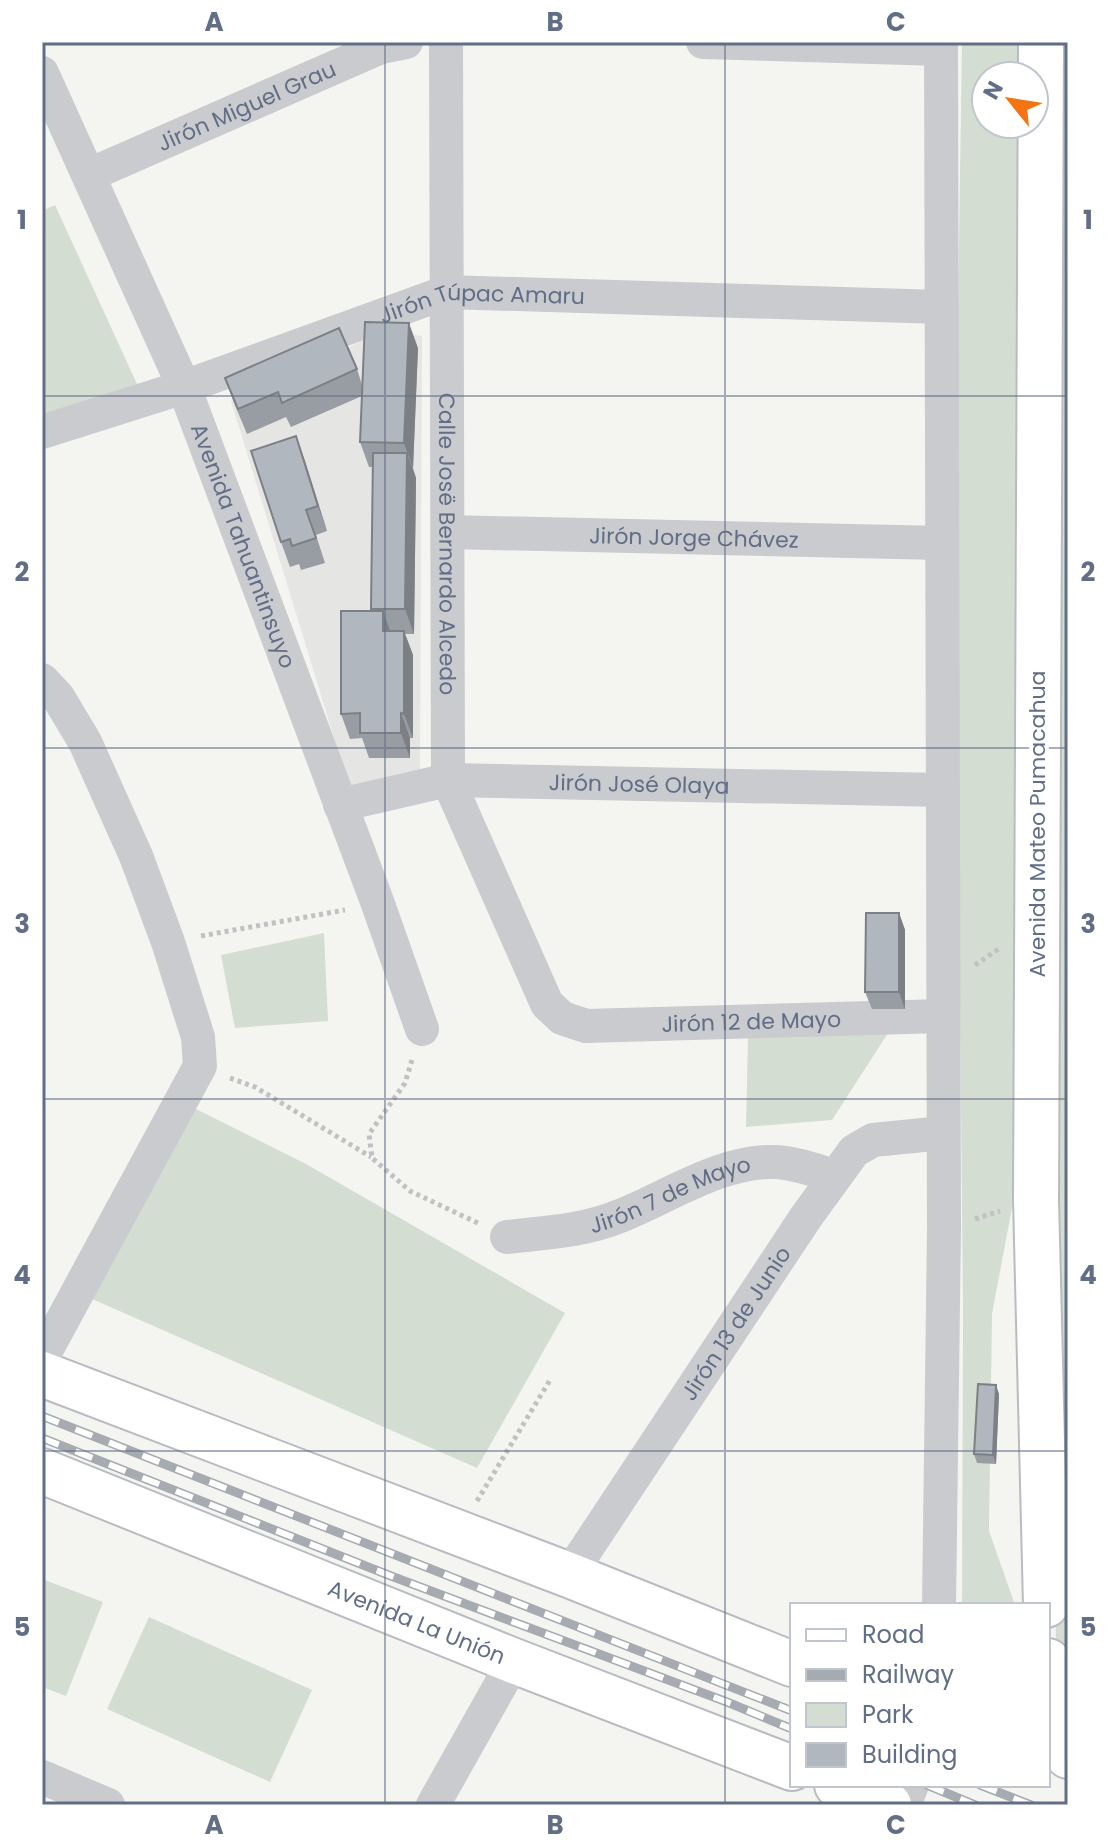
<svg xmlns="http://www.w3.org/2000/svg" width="1110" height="1847" viewBox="0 0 1110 1847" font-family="Poppins,sans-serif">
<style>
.built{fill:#e5e6e4}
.green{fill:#d4ddd1}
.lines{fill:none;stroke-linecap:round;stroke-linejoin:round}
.secondary-casing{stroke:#b8bcc2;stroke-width:48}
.path{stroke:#c0c1c3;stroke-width:5;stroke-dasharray:4 4;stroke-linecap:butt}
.street{stroke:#c9cbcf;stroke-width:34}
.secondary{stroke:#fff;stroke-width:44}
.rail-casing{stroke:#a6aab1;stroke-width:9}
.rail{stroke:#fff;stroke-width:6;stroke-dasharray:18;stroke-linecap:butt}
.wall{fill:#989da3}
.shaded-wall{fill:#7c8085}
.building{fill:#b1b7be;stroke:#7c8085;stroke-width:2}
.grid{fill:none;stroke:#616e85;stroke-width:2;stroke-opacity:0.55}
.labels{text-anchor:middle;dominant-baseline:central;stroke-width:8;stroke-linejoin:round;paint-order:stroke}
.street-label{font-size:22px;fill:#616e85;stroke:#fff}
.neatline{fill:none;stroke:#616e85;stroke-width:3}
.grid-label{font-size:26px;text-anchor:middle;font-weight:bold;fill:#616e85}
</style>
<rect width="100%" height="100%" fill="#f4f5f1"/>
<polygon class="built" points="386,330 422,336 420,770 350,790 231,401"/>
<g class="green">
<polygon points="962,42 1026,42 1026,76 986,76 986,124 1024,124 1015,1192 992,1314 989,1531 1015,1605 962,1605 963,1310 958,787 958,308"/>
<polygon points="1053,42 1068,42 1068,1747 1056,1723"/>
<polygon points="55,205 137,384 47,426 42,415 42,211"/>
<polygon points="324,933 328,1021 235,1028 221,955"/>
<polygon points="890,1030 832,1120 746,1127 748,1036"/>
<polygon points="188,1105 306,1164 565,1313 477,1468 92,1299"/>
<polygon points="42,1579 103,1602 66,1696 42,1687"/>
<polygon points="149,1617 312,1690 270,1782 107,1709"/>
</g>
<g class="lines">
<g class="secondary-casing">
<g id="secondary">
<polyline points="1041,42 1036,1200 1046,1605"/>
<polyline points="42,1374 569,1575 792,1664"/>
<path id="s9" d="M42,1471L514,1661L792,1768"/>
<polyline points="1048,1661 1068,1756"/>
<polyline points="837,1785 889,1805"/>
</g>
</g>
<g class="path">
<polyline points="201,936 345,910"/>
<polyline points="975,965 1000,948"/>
<polyline points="412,1060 405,1083 369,1134 372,1158 410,1191 480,1224"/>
<polyline points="230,1078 255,1087 371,1157"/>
<polyline points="975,1219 1000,1211"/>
<polyline points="477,1501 550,1380"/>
</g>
<g class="street">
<path id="s1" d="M446,42L448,780L547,1004L562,1018L586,1026L943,1016"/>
<polyline points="703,42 941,49"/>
<path id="s2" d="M42,73L184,387L378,904L422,1029"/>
<path id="s3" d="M89,175L381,47L406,42"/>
<path id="s4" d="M42,432L184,387L447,292L941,307"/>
<path id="s5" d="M448,532L942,543"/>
<polyline points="42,680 58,697 85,742 136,856 168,942 198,1037 200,1066 42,1358"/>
<path id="s6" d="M340,805L448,780L942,790"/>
<path id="s7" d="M507,1237C545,1233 584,1231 620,1216C668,1197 722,1160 775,1162C795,1163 815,1170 834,1176"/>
<path id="s8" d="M569,1575L806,1217L854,1151L873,1140L943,1133"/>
<polyline points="939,1605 944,1229 941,42"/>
<polyline points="42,1777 108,1805"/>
<polyline points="433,1805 514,1661"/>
<polyline points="904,1805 912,1785"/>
</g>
<use href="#secondary" class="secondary"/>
<g class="rail-casing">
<g id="rail">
<polyline points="42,1416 792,1711"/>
<polyline points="42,1438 391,1576 727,1702 792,1729"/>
<polyline points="927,1785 975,1805"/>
<polyline points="980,1785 1031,1805"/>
</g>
</g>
<use href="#rail" class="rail"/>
</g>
<g class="wall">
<polygon points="418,348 413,468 416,478 414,634 405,634 413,655 413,738 410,738 410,758 369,758 362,738 350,739 341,714 372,611 373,467 369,467 360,442 362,396 291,427 286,417 247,434 234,403 225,378 357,369 362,385"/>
<polygon points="296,436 327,531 316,535 325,563 301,570 299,564 290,567 281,542"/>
<polygon points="899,913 905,930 905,1009 872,1009 865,992"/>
<polygon points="999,1394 996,1464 977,1463 974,1454"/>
</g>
<g class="shaded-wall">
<polygon points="409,323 418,348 413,468 404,443"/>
<polygon points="296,436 305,461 327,531 318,506"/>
<polygon points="407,453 416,478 414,634 405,609"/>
<polygon points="383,611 392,636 383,631"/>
<polygon points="404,631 413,655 413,738 404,714"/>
<polygon points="401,713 410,738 410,758 401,733"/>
<polygon points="899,913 905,930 905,1009 899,992"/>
<polygon points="996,1385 999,1394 996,1464 993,1455"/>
</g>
<g class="building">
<polygon points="365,322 409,323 404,443 360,442"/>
<polygon points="339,328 357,369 282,403 278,392 238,409 225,378"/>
<polygon points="296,436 318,506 306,510 316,538 292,546 290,539 281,542 251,451"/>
<polygon points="373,453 407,453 405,609 371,609"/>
<polygon points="341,611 383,611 383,631 404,631 404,714 401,713 401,733 360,733 360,713 341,714"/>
<polygon points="866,913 899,913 899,992 865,992"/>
<polygon points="978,1384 996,1385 993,1455 974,1454"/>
</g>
<path class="grid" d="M385,42V1805M725,42V1805M42,396H1068M42,748H1068M42,1099H1068M42,1451H1068"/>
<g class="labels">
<g class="street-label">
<text stroke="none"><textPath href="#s3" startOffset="172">Jirón Miguel Grau</textPath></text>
<text stroke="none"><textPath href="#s4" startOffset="462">Jirón Túpac Amaru</textPath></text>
<text stroke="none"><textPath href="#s5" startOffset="246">Jirón Jorge Chávez</textPath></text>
<text stroke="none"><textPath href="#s1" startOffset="502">Calle Josë Bernardo Alcedo</textPath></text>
<text stroke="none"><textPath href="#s2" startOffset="514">Avenida Tahuantinsuyo</textPath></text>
<text stroke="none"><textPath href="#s6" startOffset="302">Jirón José Olaya</textPath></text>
<text transform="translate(1037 824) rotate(-90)">Avenida Mateo Pumacahua</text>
<text stroke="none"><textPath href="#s1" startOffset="1194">Jirón 12 de Mayo</textPath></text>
<text stroke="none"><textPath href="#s7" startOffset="170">Jirón 7 de Mayo</textPath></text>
<text stroke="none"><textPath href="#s8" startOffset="302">Jirón 13 de Junio</textPath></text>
<text stroke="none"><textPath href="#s9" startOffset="404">Avenida La Unión</textPath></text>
</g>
</g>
<rect width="1110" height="1847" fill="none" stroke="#ffffff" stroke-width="88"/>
<rect x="790" y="1603" width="260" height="184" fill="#ffffff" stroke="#c0c5ce" stroke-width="2"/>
<rect x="806" y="1629" width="40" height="12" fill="#ffffff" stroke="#c0c5ce" stroke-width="2"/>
<text x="862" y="1643" font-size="24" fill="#616e85">Road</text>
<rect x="806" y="1669" width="40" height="12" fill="#a6aab1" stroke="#c0c5ce" stroke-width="2"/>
<text x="862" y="1683" font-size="24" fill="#616e85">Railway</text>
<rect x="806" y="1703" width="40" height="24" fill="#d4ddd1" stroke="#c0c5ce" stroke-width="2"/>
<text x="862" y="1723" font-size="24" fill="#616e85">Park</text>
<rect x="806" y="1743" width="40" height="24" fill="#b1b7be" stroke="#c0c5ce" stroke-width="2"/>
<text x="862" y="1763" font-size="24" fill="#616e85">Building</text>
<g transform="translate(1010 100) rotate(300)"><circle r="38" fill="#ffffff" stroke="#c0c5ce" stroke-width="2"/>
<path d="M0-6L14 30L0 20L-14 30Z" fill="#f27414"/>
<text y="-12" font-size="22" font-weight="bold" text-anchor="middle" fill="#616e85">N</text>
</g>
<rect x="44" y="44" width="1022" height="1759" class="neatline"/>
<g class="grid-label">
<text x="214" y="31">A</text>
<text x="555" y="31">B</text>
<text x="896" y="31">C</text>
<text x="22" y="229">1</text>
<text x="1088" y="229">1</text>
<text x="22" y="581">2</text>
<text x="1088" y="581">2</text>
<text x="22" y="933">3</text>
<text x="1088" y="933">3</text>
<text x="22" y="1284">4</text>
<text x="1088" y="1284">4</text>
<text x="22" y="1636">5</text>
<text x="1088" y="1636">5</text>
<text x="214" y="1834">A</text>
<text x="555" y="1834">B</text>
<text x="896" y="1834">C</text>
</g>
</svg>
